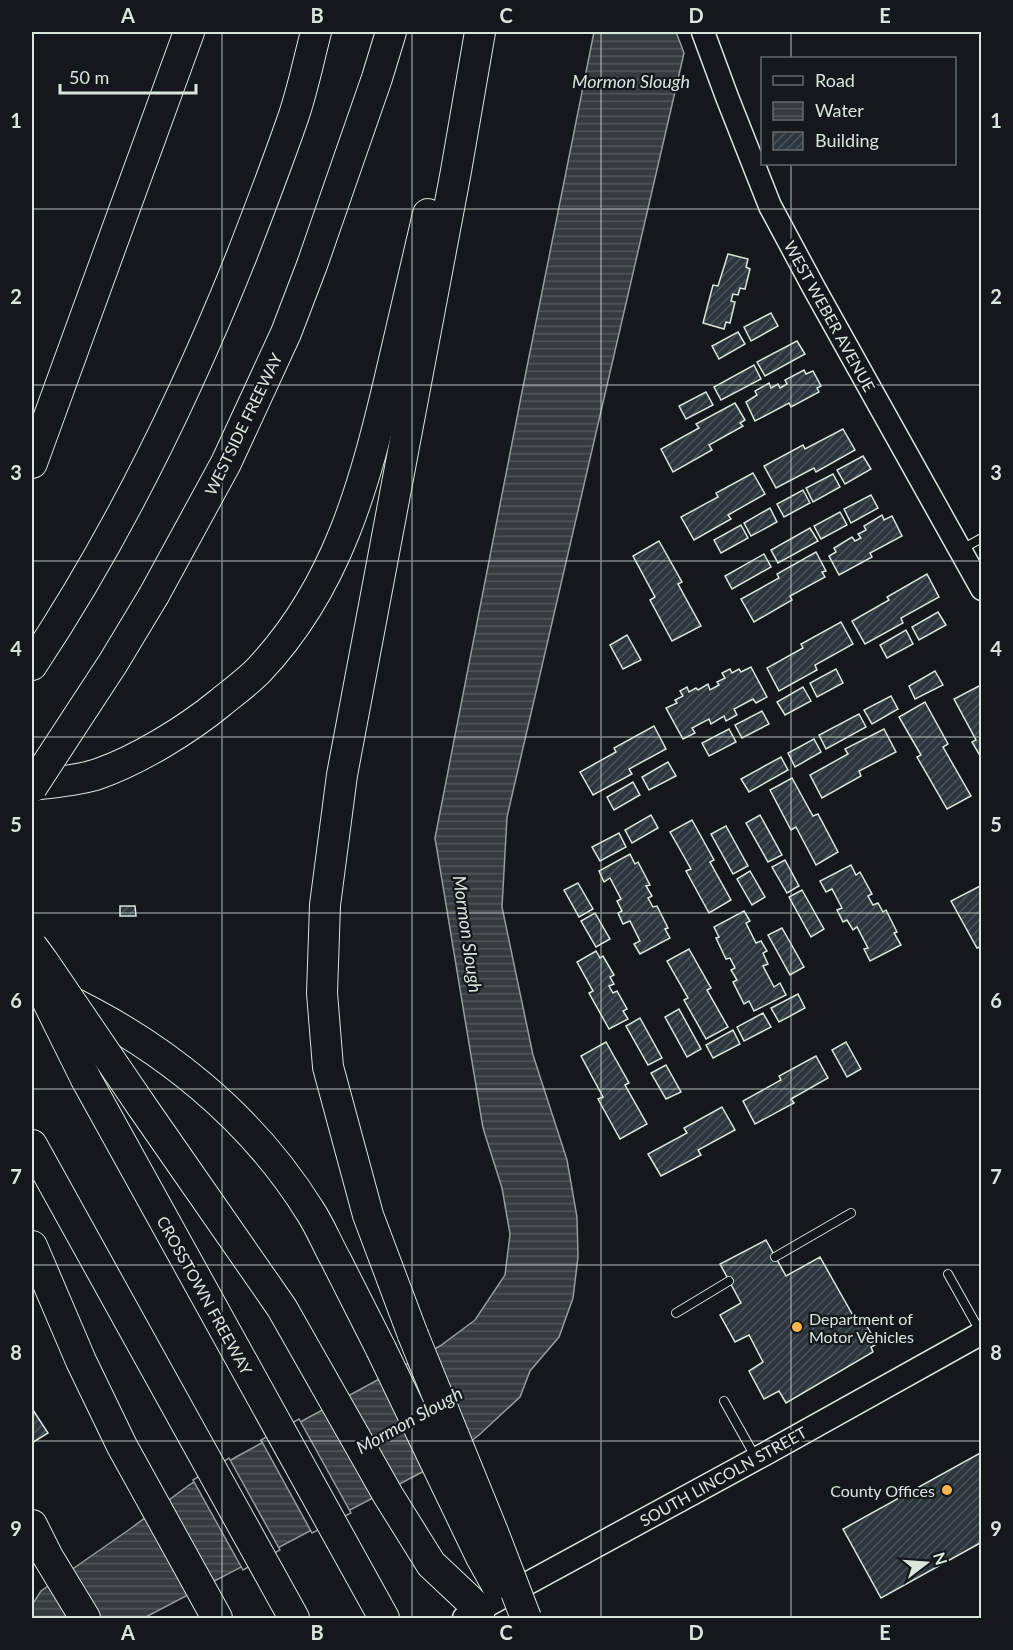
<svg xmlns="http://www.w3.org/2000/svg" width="1013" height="1650" viewBox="0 0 1013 1650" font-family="Lato,sans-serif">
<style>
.water{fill:url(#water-rules);stroke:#939e99;stroke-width:1.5}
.pier{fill:#14181c;stroke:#939e99;stroke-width:1.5}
.building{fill:url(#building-hatch);stroke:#d8e6dc;stroke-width:1.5}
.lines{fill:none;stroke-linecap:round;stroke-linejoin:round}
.lane-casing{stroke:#d8e6dc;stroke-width:10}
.secondary-casing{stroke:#d8e6dc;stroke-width:25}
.highway-casing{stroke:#d8e6dc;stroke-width:32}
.lane{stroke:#14181c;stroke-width:8}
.secondary{stroke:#14181c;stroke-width:22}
.highway{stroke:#14181c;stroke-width:30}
.highway-bridge-casing{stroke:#d8e6dc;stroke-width:32;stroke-linecap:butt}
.highway-bridge{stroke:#14181c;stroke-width:30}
.grid{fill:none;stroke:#d8e6dc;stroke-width:1.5;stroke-opacity:0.55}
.poi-dot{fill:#ffb74d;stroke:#14181c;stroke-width:2}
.labels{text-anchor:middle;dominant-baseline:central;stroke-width:4.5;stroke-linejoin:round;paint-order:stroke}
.street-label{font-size:16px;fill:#d8e6dc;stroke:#14181c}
.poi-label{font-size:16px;fill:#d8e6dc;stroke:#14181c;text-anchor:start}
.water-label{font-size:18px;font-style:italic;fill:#d8e6dc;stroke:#14181c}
.neatline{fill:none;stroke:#d8e6dc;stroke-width:2}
.grid-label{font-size:20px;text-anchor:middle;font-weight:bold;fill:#d8e6dc}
</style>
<defs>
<pattern id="water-rules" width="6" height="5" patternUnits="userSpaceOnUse" patternTransform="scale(1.5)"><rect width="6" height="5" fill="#363b3e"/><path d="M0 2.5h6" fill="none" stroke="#525759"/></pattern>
<pattern id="building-hatch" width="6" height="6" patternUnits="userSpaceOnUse" patternTransform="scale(1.5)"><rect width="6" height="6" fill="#2c363c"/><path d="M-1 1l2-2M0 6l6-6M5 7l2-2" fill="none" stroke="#4a5358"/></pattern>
</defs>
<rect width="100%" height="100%" fill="#14181c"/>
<polygon class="water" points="594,32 676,32 684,53 507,817 502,907 533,1055 567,1160 577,1217 578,1257 573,1298 559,1337 530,1371 520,1397 479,1435 449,1458 144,1618 32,1618 32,1605 41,1591 130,1529 189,1485 236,1457 440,1346 475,1320 505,1275 510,1234 502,1188 483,1128 435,838 521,397"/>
<g class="pier">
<polygon points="299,1419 351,1513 312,1533 261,1440"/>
<polygon points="229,1458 280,1550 243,1570 193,1480"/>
</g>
<g class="building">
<polygon points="728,254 748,259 746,267 750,269 745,289 740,288 738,295 733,294 731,301 735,302 730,323 726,322 724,329 703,323 713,285 718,286"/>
<polygon points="771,313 778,326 751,341 744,327"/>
<polygon points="738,332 745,344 719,359 712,346"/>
<polygon points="797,341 805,354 765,376 757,362"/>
<polygon points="754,365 761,379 721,400 714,387"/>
<polygon points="804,370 806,374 813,371 821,386 817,388 819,392 791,407 789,403 755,421 746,402 757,395 755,391 769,383 771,388 778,384 780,388 787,384 785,380"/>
<polygon points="706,392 713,405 686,419 679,406"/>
<polygon points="735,403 745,420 740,423 743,426 709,445 712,450 673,472 661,449 699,428 696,424"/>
<polygon points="843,429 855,450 816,472 814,468 776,488 764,466 803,445 805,449"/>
<polygon points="863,456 871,469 845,484 837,470"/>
<polygon points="753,473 765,494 728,515 731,519 694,540 681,517 718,497 716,493"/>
<polygon points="833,474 840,487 813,502 806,488"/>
<polygon points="803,490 810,503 784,517 777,504"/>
<polygon points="871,495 878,508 851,523 844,509"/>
<polygon points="770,508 777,522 751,536 744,523"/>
<polygon points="840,512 847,525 821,539 814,526"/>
<polygon points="882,515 884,520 892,516 902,536 870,553 872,557 839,575 829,556 836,552 834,548 852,537 855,541 861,538 858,534 866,530 864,526"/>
<polygon points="741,525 748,538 721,553 714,540"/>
<polygon points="810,528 818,541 778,563 771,550"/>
<polygon points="659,541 682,582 678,584 701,626 672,641 650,600 655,597 633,556"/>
<polygon points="816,552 826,571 822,572 825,577 790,596 792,600 754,622 741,599 779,578 777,574"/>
<polygon points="764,554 771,567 732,589 725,576"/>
<polygon points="927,574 939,597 901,618 903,623 865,644 852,621 889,600 887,597"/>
<polygon points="938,612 946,625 919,640 912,627"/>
<polygon points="841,622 853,644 815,665 817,670 779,691 767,668 803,648 801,644"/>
<polygon points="906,630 913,644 887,658 880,645"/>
<polygon points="627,635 641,660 623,669 610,645"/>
<polygon points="751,667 767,697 756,703 753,699 734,709 737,715 726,721 724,716 711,724 709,719 692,728 695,733 683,739 666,708 677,703 675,700 683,696 680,691 687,687 689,692 696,688 698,690 708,684 710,690 719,685 717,682 725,678 722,673 730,669 732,673 739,669 741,672"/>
<polygon points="836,669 843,683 817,697 810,683"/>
<polygon points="935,671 943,685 915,699 909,686"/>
<polygon points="981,685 982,686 982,759 972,742 976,740 954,699"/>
<polygon points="803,687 811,701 785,715 777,702"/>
<polygon points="891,696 898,709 872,724 864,710"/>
<polygon points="925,702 948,744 943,747 971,796 947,809 917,757 921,755 899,717"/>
<polygon points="762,711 769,724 742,738 735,725"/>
<polygon points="859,714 866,727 826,749 819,735"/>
<polygon points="654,726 666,749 629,769 632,774 593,795 580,772 616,752 614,748"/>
<polygon points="729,729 736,742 709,756 702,743"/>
<polygon points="884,729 896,752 859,771 861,776 822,798 810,775 848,754 845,749"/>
<polygon points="814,739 821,752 795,767 788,753"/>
<polygon points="781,757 788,770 749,792 741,779"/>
<polygon points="668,762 676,776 649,790 642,777"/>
<polygon points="792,778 813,816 818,814 838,852 816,865 796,827 791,830 770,790"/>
<polygon points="633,782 640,795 614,810 607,797"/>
<polygon points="651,815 658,828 632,843 625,830"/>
<polygon points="760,815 782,855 768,862 746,823"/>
<polygon points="692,820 714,860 710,862 731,900 709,913 686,871 691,869 670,832"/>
<polygon points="726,826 748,866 733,874 711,834"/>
<polygon points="619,833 626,847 600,861 592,847"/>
<polygon points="630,854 635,864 638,862 650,885 646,886 652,896 648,898 653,907 657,906 668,928 665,929 670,938 640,954 634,944 640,941 630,921 623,924 618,913 622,911 617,901 621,899 610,878 604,882 599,871"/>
<polygon points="785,860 799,886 787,893 772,867"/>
<polygon points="851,865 856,875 860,872 872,894 868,896 873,905 878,903 883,912 886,910 897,932 894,933 901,945 870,961 864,949 868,948 857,927 853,930 847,920 843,922 837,910 842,908 832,889 826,892 820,881"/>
<polygon points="750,871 765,897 752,905 737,879"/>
<polygon points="578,883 593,909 579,917 564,890"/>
<polygon points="982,885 982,946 977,948 951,901"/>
<polygon points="802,890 824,929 811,937 789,897"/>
<polygon points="120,906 135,906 136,916 120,916"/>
<polygon points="744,911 750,921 746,923 756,943 761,941 767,951 763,953 768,964 763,966 774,987 780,983 786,995 754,1011 749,1001 744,1004 733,982 737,980 731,970 735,968 730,958 726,959 716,938 719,937 714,927"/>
<polygon points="595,913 610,939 596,947 581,921"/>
<polygon points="782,928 804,967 790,975 768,935"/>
<polygon points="689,949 711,988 707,990 728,1027 706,1039 684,1000 688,998 667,961"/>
<polygon points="596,951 600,958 603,956 614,975 610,977 614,984 609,986 613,993 617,991 627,1009 623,1011 628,1019 609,1029 589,993 593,991 577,962"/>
<polygon points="798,994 805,1008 779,1022 771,1008"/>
<polygon points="679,1009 701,1049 687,1057 665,1017"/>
<polygon points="763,1013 771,1027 744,1041 737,1027"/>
<polygon points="640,1018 662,1058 648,1065 626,1026"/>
<polygon points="733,1030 740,1044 713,1058 706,1045"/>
<polygon points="606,1042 629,1083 625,1085 647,1124 620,1139 598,1099 603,1097 581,1056"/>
<polygon points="846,1042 861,1069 847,1077 832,1050"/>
<polygon points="816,1056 828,1078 791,1099 794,1103 755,1124 743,1101 781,1080 779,1076"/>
<polygon points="666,1065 681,1092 666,1099 651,1073"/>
<polygon points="722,1107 735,1130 698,1150 701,1155 661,1176 648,1154 687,1133 684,1128"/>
<polygon points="766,1240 786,1276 820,1257 855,1319 861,1316 877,1344 871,1347 873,1352 786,1403 779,1391 764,1399 749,1371 763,1362 749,1335 735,1342 720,1315 741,1303 720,1264"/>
<polygon points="33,1410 48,1433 32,1443 32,1412"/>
<polygon points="982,1452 982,1542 881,1598 843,1529"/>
</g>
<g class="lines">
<g class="lane-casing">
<g id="lane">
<polyline points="960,550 982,538"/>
<polyline points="775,1257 851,1213"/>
<polyline points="948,1274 981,1333"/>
<polyline points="676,1313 729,1281"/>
<polyline points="724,1401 756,1458"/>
</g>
</g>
<g class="secondary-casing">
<g id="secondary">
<polyline points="703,32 727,97 770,206 814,288 982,589"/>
<polyline points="464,1618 765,1454 982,1333"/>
</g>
</g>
<g class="highway-casing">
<g id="highway">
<polyline points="32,463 189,32"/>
<polyline points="154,595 226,463 286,333 312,265 377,78 391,32"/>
<path d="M32,665C117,537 185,398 242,255C260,208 278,162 294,115C303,88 309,59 316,32"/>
<path d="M32,785C54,782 77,781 98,774C138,760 187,730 220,703C232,693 246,683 258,671C338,587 365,483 391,373C403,320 416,267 428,214"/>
<path d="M61,997C161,1044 251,1116 310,1211C320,1226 327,1244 336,1260C351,1290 366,1319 381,1349"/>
<polyline points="86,1079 384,1618"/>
<polyline points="141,1105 282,1308 388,1495 431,1564 480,1610"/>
<polyline points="32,1145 294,1618"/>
<polyline points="32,1246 81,1361 122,1446 217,1618"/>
<polyline points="413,1335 368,1215 328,1067 322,993 325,905 342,775 456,171 480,32"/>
<polyline points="32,1525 48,1557 85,1618"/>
</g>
</g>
<use href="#lane" class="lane"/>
<use href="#secondary" class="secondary"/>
<use href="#highway" class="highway"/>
<g class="highway-bridge-casing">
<g id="highway-bridge">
<polyline points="32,787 113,663 154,595"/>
<polyline points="32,946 43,961 141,1105"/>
<polyline points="34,974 86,1079"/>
<polyline points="413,1335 493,1532 526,1618"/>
<polyline points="381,1349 481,1557 496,1584"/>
</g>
</g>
<use href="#highway-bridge" class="highway-bridge"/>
</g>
<path class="grid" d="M222,32V1618M412,32V1618M601,32V1618M791,32V58M791,164V1618M32,209H982M32,385H982M32,561H982M32,737H982M32,913H982M32,1089H982M32,1265H982M32,1441H982"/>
<g class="poi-dot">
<circle cx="797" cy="1327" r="6"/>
<circle cx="947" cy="1490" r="6"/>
</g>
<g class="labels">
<g class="street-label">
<text transform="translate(830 316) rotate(61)">WEST WEBER AVENUE</text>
<text transform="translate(243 424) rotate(-64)">WESTSIDE FREEWAY</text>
<text transform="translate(205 1295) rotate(61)">CROSSTOWN FREEWAY</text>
<text transform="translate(723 1476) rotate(-29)">SOUTH LINCOLN STREET</text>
</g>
<g class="poi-label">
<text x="809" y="1318">Department of<tspan x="809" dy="18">Motor Vehicles</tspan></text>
<text x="935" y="1490" text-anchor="end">County Offices</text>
</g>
<g class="water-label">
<text x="631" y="81">Mormon Slough</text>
<text transform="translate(468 934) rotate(82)">Mormon Slough</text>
<text transform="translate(409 1420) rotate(-29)">Mormon Slough</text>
</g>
</g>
<rect width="1013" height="1650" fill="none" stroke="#14181c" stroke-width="66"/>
<rect x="761" y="57" width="195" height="108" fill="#14181c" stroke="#626a69" stroke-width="1.5"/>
<rect x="773" y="76" width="30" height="9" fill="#14181c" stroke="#626a69" stroke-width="1.5"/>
<text x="815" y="87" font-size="18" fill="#d8e6dc">Road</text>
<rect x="773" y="102" width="30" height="18" fill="url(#water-rules)" stroke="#626a69" stroke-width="1.5"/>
<text x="815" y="117" font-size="18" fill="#d8e6dc">Water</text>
<rect x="773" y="132" width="30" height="18" fill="url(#building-hatch)" stroke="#626a69" stroke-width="1.5"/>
<text x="815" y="147" font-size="18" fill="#d8e6dc">Building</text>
<g transform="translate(926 1563) rotate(73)" stroke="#14181c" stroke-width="4.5" paint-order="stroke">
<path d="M0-4.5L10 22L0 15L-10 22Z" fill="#d8e6dc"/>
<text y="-9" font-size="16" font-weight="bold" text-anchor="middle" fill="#d8e6dc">N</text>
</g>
<path d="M60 84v9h136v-9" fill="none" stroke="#d8e6dc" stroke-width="3"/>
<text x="69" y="84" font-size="18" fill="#d8e6dc" stroke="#14181c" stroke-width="4.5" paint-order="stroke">50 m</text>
<rect x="33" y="33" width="947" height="1584" class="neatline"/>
<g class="grid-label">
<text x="128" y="23">A</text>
<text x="317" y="23">B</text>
<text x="506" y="23">C</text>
<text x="696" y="23">D</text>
<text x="885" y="23">E</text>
<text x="16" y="128">1</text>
<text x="996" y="128">1</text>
<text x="16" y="304">2</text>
<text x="996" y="304">2</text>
<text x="16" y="480">3</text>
<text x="996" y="480">3</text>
<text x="16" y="656">4</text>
<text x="996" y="656">4</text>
<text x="16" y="832">5</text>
<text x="996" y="832">5</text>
<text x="16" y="1008">6</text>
<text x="996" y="1008">6</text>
<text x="16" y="1184">7</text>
<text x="996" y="1184">7</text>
<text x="16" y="1360">8</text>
<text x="996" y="1360">8</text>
<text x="16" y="1536">9</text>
<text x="996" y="1536">9</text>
<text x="128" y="1640">A</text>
<text x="317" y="1640">B</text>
<text x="506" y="1640">C</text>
<text x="696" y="1640">D</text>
<text x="885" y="1640">E</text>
</g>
</svg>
